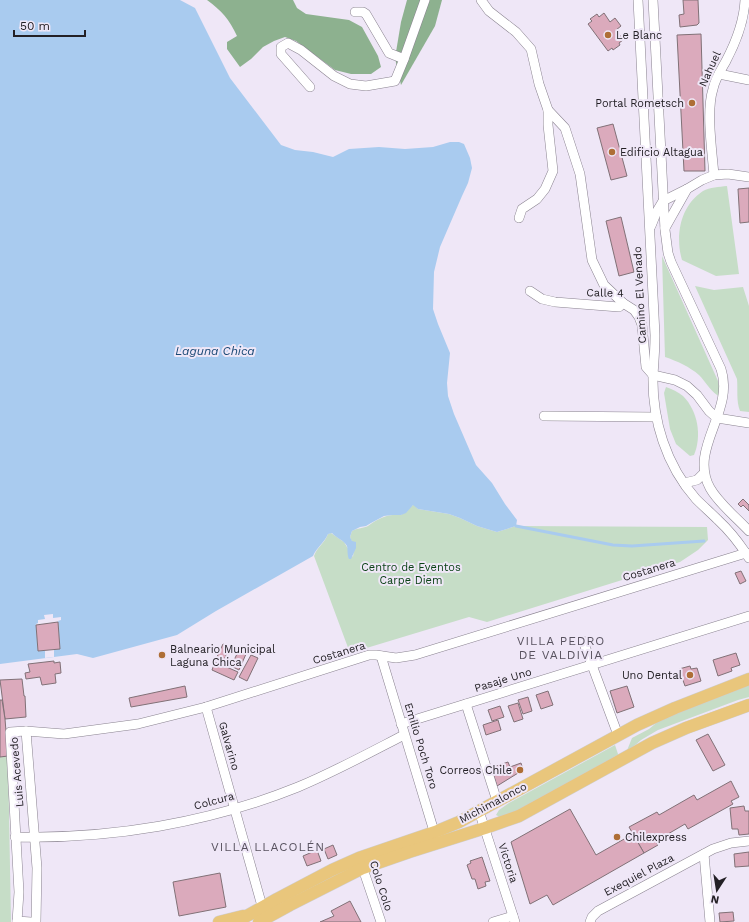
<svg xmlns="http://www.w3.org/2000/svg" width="749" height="922" viewBox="0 0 749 922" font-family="'Work Sans',sans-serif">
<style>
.green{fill:#c6ddc7}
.forest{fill:#8db18f}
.water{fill:#a9cbef}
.pier{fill:#efe7f7}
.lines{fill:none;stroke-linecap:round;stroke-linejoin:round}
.stream{stroke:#a9cbef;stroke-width:3}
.building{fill:#dbaabc;stroke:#817177}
.minor-casing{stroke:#8a8390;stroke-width:10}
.major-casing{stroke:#cfcecf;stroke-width:13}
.minor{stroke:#fff;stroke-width:9}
.major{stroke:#e9c67c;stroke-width:12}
.poi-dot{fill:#ae6e36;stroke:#efe7f7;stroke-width:1.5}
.labels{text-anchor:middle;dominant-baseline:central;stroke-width:4;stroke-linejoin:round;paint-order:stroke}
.poi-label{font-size:11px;fill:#232025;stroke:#efe7f7;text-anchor:start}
.street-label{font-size:11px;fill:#232025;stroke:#efe7f7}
.park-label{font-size:11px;fill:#0b4216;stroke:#efe7f7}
.water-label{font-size:12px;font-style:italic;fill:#184774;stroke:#efe7f7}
.neighbourhood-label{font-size:12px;letter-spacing:1px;fill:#58525f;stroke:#efe7f7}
</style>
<rect width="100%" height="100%" fill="#efe7f7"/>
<g class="green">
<path d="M727,186L739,274L716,276L682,260C675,236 680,206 703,191C710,187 719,187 727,186Z"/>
<path d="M662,256L718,381L721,397C712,394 706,382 699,375C690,367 677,361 665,357Z"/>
<path d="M695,286L714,290L743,287L749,306V412L740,411C736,400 738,390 737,379Z"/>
<path d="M666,387C672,389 678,392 683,396C698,411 702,436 694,455L690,456L676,444L670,429L664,393Z"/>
<path d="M414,504L418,509L449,514L460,518L477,526L497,532L516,526L707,527L708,540L698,550L680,562L487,622L469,617L350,653L314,556C317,547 324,544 328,534L331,533L344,542L353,557C354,550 353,544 350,537L352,531C357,528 364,528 368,526C380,518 386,514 401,515Z"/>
<polygon points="749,684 749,697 738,700 658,730 641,740 626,753 632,738 649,729 660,720"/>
<polygon points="0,720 8,756 11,922 0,922"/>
<polygon points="615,745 619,757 522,810 500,817 496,815 499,810 509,803"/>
</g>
<g class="forest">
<path d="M207,0H293L297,8L306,14L349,20L362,27L378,56L381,67L371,74H351L335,70L296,41L285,37L274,41L263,47L251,59L240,67L227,49V42L237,36C229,19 222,11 207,0Z"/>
<polygon points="407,0 442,0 435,26 401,85 395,58 401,22"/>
</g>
<path class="water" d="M0,0H180L195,8L230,78L281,145L295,150L313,152L333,157L349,149L379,147L405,149L433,147L450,142H459L464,144L470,158L472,168L468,183L462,196L440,247L434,272L433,309L438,324L450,353L447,383L448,396L454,414L476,465L492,483L505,504L517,520L516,526L497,532L477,526L460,518L449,514L418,509L413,505L406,513L401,515H392L384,516L371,523L366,526L360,527L352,531L350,537L352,541L356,542V548L351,559H349C347,555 348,550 347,546C344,540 336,538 332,533L328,534C324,543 317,547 313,556L216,611L177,635L93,658L77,654L0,664Z"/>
<polygon class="pier" points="53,614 53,618 61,617 61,620 58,621 60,649 54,649 54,657 45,658 45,651 38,651 36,624 38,623 38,620 45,619 44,615"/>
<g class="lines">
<polyline class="stream" points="516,526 613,545 632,546 704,541"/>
</g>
<g class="building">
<polygon points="683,0 698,0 699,23 697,25 680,27 679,15 684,14"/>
<polygon points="604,13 610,22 615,18 621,26 616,30 623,40 619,43 620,45 613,50 612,48 608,51 588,24 592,21 590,19 597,14 599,17"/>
<polygon points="701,34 705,171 684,171 677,35"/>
<polygon points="613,124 627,176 611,180 597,128"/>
<polygon points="749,188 749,222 740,223 738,189"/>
<polygon points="621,217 634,272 619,276 606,221"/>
<polygon points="743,499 749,505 749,511 743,505 741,507 738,504"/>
<polygon points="741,571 746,581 740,584 735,573"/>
<polygon points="58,622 60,649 38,651 36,625"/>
<polygon points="223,644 230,647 223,662 216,659"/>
<polygon points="239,650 246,654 239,670 231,666"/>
<polygon points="736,653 740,665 731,668 732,671 718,676 713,660"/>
<polygon points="251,655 258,658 247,681 239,677"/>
<polygon points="54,661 54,663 60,662 61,673 55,674 56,683 42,685 40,677 26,679 25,673 30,672 28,664"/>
<polygon points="215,662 238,672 234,680 212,670"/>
<polygon points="690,666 691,669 697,668 701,681 685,686 679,669"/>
<polygon points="22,679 24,696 25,696 26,717 5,719 0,680"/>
<polygon points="185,686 187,697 131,707 129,698"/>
<polygon points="627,686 634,707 617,713 610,691"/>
<polygon points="548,691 553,705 541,709 536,695"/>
<polygon points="528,697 532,711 523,714 518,700"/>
<polygon points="0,700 2,700 5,719 8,756 0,757"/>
<polygon points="518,703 523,719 514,722 508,706"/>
<polygon points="500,706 504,717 492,721 488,710"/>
<polygon points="498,720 501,730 486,735 483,725"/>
<polygon points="708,734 725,765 713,771 696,740"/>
<polygon points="508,762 510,767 521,763 523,770 497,786 493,773 496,772 494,767"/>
<polygon points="731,781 739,797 731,801 733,804 688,829 685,824 656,841 658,845 644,853 629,827 657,812 659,815 694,795 697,800"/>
<polygon points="744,806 745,811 749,811 749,834 739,835 738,829 732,829 730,808"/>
<polygon points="570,809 596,855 633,834 644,853 553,905 547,895 530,904 511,842"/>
<polygon points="333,845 337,855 328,859 324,849"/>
<polygon points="317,850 321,861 307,866 303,856"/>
<polygon points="749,852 749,866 735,867 734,854"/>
<polygon points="482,857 490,881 485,882 486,886 478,889 475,879 472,879 467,865 471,863 470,861"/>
<polygon points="220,873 226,907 179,916 173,882"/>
<polygon points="350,901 361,922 320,922 334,916 331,911"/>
<polygon points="733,912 734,921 720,922 719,913"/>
</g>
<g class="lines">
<g class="minor-casing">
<g id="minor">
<polyline points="481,0 489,11 516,32 531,49 539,84 548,110 565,128 580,174 592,260 604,285 623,303 634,310 639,317 642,325 646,367 653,375 675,380 687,386 697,395 709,411 717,418"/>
<path d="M638,0L655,335C655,348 654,362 653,375C652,420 666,465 696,499C703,506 711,513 718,520C730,531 740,544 749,558"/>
<path d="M653,0L665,230L668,253L671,262L721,369C735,412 688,448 710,488C719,504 736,517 749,531"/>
<polyline points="404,59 425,0"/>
<polyline points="719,74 749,80"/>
<polyline points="310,87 281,54 281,47 288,43 301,50 334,76 350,84 366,86 395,81 404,59 389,53 366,14 363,12 355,12"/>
<path d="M714,175C712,151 706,111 713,89C715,79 721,70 726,61C736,42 744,22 745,0"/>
<polyline points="519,218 522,209 537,199 545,189 553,171 548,125 548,110"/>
<polyline points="651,226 657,211 663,201 687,189 702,180 714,175 728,174 749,177"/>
<polyline points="665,228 687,189"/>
<polyline points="530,291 542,299 555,302 619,307 623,303"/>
<polyline points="544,416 656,417"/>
<polyline points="717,418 749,423"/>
<polyline points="684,483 697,480 704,473"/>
<polyline points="583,641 618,735"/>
<polyline points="381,656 436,838"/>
<polyline points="466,704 497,801"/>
<polyline points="206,707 262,906"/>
<polyline points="401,724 749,616"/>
<polyline points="26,731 37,868 36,922"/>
<polyline points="479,811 515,922"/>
<path d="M15,837C111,839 209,823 298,787C334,772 369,753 404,735"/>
<polyline points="704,854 710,922"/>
<polyline points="361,863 381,922"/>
<polyline points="17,921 31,922"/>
<polyline points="17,922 19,892 10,732 26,731 64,734 138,724 206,707 369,655 376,655 396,658 415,655 746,553"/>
<polyline points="493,922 513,916"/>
<polyline points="590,922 592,917 598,911 713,849 731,843 749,841"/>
</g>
</g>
<g class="major-casing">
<g id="major">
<polyline points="219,922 243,916"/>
<polyline points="236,922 277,899 332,870 359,858 435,832 459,822 637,725 675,708 749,679"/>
<polyline points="259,922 290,905 363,868 409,852 485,828 519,816 652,743 686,728 749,705"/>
</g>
</g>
<use href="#minor" class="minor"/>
<use href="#major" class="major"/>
</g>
<g class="poi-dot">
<circle cx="608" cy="35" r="4"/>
<circle cx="692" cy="103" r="4"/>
<circle cx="612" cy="152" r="4"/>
<circle cx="162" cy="655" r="4"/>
<circle cx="690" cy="675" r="4"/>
<circle cx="520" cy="770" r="4"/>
<circle cx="617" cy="837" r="4"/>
</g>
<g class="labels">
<g class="poi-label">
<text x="616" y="35">Le Blanc</text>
<text x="684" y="103" text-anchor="end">Portal Rometsch</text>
<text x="620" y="152">Edificio Altagua</text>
<text x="170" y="649">Balneario Municipal<tspan x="170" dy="13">Laguna Chica</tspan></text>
<text x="682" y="675" text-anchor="end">Uno Dental</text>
<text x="512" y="770" text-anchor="end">Correos Chile</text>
<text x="625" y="837">Chilexpress</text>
</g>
<g class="street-label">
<text transform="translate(710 69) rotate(-66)">Nahuel</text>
<text transform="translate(605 293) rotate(1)">Calle 4</text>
<text transform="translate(640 295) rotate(-93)">Camino El Venado</text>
<text transform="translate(649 570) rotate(-17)">Costanera</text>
<text transform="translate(339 653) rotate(-17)">Costanera</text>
<text transform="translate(503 680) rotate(-17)">Pasaje Uno</text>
<text transform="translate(229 746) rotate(74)">Galvarino</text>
<text transform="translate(421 746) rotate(73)">Emilio Poch Toro</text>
<text transform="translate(17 772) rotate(-95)">Luis Acevedo</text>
<text transform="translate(214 801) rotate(-15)">Colcura</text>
<text transform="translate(493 803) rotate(-28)">Michimalonco</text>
<text transform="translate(508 863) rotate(72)">Victoria</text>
<text transform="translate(639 875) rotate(-28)">Exequiel Plaza</text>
<text transform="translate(381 886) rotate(72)">Colo Colo</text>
</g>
<g class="park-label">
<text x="411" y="567">Centro de Eventos<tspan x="411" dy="13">Carpe Diem</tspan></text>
</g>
<g class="water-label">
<text x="215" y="351">Laguna Chica</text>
</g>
<g class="neighbourhood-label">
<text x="561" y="641">VILLA PEDRO<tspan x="561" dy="14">DE VALDIVIA</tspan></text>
<text x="268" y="847">VILLA LLACOLÉN</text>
</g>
</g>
<g transform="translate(717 890) rotate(192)" stroke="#efe7f7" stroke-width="3" paint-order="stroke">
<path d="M0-3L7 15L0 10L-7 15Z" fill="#232025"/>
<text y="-6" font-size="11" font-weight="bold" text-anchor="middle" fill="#232025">N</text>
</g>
<path d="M14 30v6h71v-6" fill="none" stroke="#232025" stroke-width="2"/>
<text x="20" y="30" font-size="12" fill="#232025" stroke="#efe7f7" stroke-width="3" paint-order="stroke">50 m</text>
</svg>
